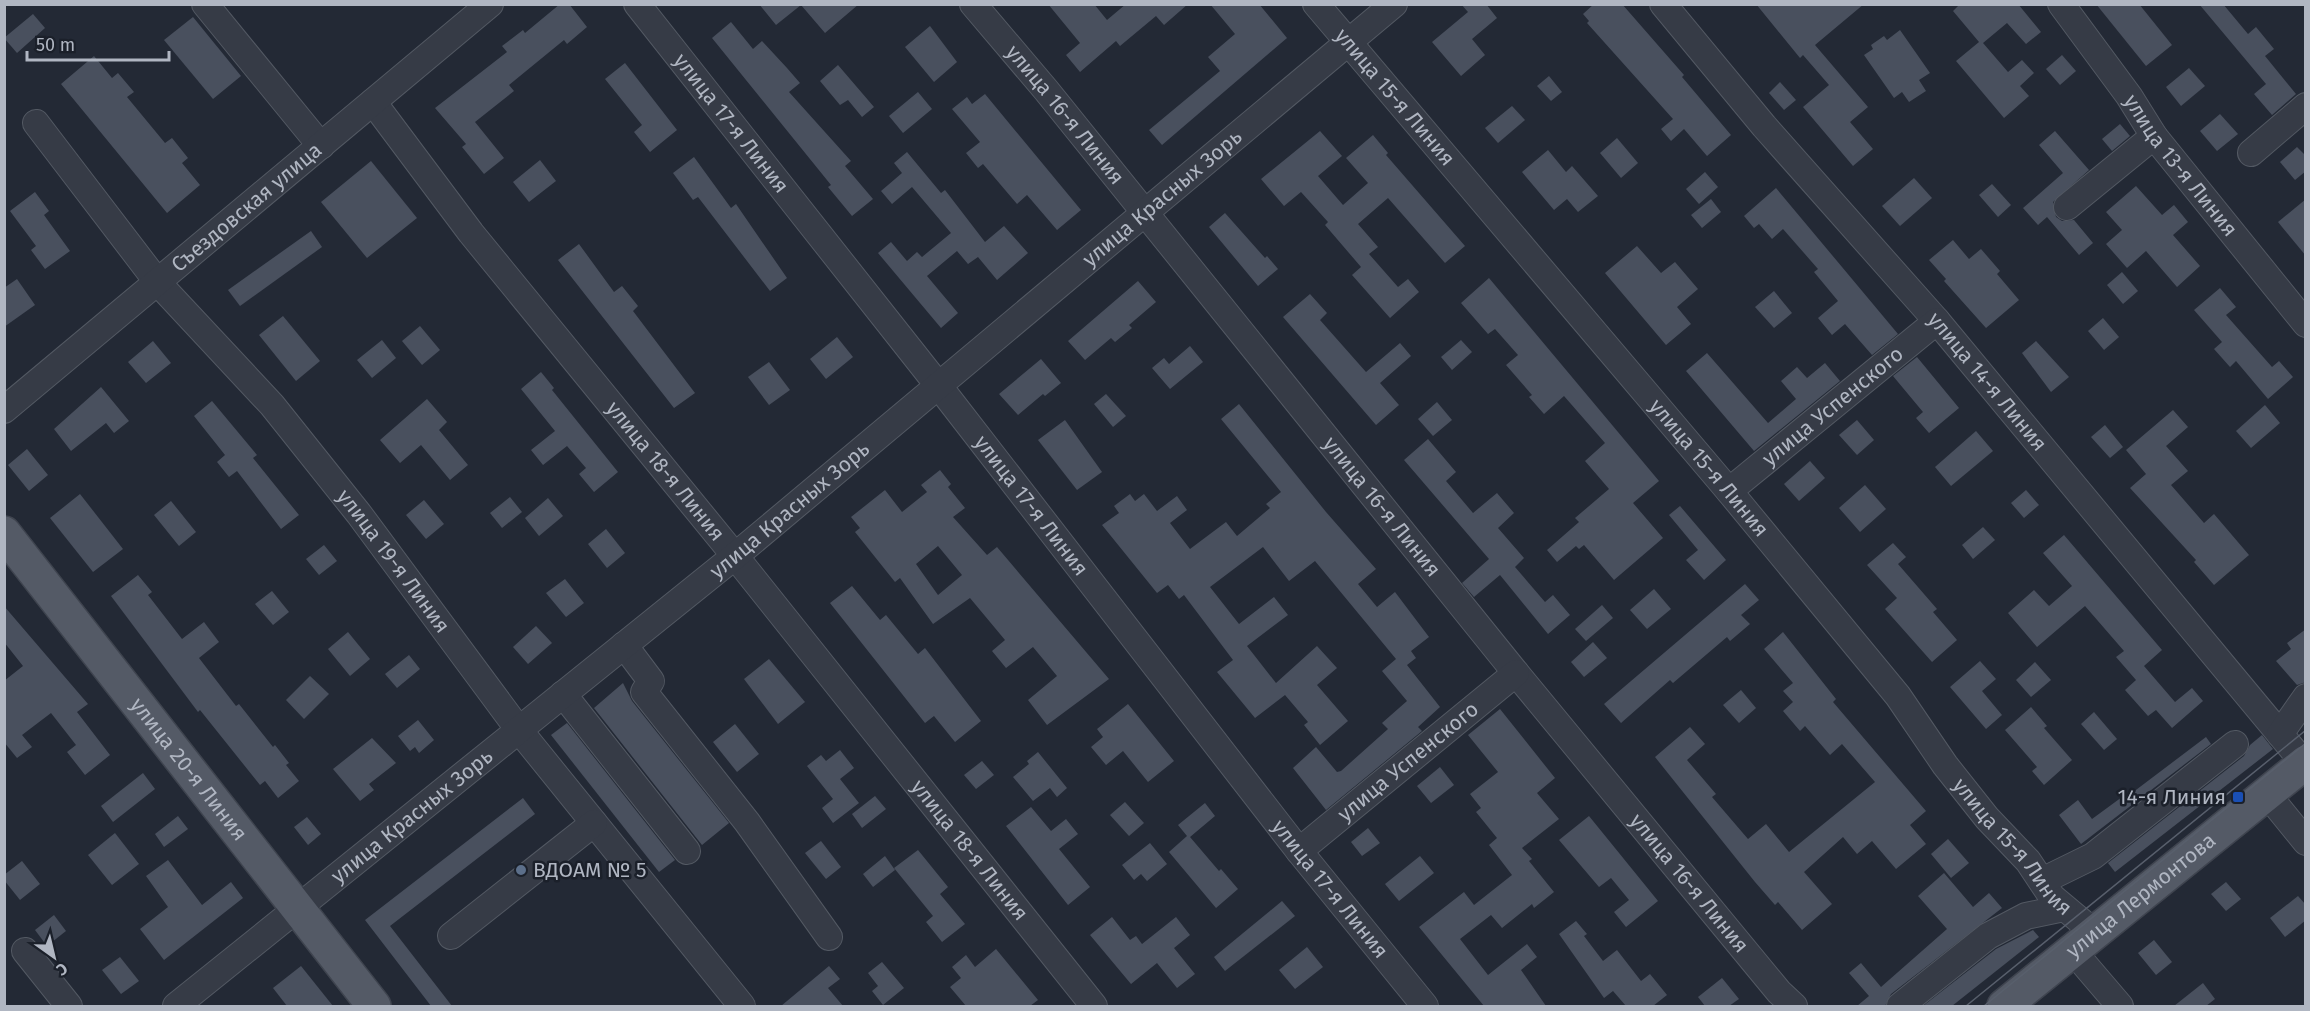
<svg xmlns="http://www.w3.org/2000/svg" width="2310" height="1011" viewBox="0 0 2310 1011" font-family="'Fira Sans',sans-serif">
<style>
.building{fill:#49505e;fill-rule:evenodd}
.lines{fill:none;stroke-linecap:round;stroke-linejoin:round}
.minor-casing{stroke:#535963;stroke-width:28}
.major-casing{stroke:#3f444f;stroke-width:36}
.minor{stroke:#363b46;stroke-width:26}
.major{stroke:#545a66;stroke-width:33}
.tram{stroke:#585f6c;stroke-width:1.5}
.transit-dot{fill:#1a4fb4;stroke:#1b202a;stroke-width:2}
.service-dot{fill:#5c6f8a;stroke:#1b202a;stroke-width:2}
.labels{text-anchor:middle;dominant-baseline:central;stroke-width:5;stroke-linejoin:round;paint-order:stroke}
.street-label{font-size:21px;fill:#b0b6c2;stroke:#1b202a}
.poi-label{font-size:21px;fill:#b0b6c2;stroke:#1b202a;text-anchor:end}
</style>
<rect width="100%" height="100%" fill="#232935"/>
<g class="building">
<polygon points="560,4 569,4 587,27 567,44 564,40 509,85 514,91 475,122 504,158 484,174 462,147 466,144 435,108 507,52 502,46 523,30 525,33"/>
<polygon points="759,4 859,4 825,33 801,5 776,25"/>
<polygon points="1048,4 1094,4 1107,20 1126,4 1188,4 1164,25 1156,16 1120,46 1116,41 1080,72 1066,55 1080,43"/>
<polygon points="1210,4 1259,4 1287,38 1162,145 1149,130 1220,71 1208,57 1235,34"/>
<polygon points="1461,4 1486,4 1497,18 1472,39 1485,55 1461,76 1432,42 1468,12"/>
<polygon points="1594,4 1622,4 1684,75 1682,77 1731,135 1707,156 1684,129 1671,141 1661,129 1673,119 1587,23 1589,21 1583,14"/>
<polygon points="1756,4 1864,4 1815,45 1868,107 1850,122 1873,149 1853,166 1803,107 1829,85 1803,55 1800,58"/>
<polygon points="1960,4 2018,4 2041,32 2026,44 2007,23 1983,43 2008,72 2022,60 2034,73 2020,86 2029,96 2004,118 1956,61 1979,42 1953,11"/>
<polygon points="2096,4 2139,4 2172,45 2146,66"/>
<polygon points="2199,4 2223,4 2248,34 2256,27 2274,49 2265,56 2296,94 2272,115 2254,94 2266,84"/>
<polygon points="33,14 45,28 17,53 4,38"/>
<polygon points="193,17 241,76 213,99 164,40"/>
<polygon points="731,22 753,49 762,41 787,68 800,83 789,92 851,161 845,166 873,199 852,216 828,187 831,185 712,38"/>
<polygon points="930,26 957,62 934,82 905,47"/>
<polygon points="1900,30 1930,73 1919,80 1926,91 1909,102 1902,92 1894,98 1864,55 1873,49 1871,45 1884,36 1887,40"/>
<polygon points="2062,55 2076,71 2060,85 2046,69"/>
<polygon points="94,56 112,78 118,73 134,92 127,97 165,143 172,138 188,158 182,163 200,185 167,213 61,84"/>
<polygon points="625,63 677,130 650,152 634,132 642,125 605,79"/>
<polygon points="838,65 874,107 862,117 848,100 840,105 820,81"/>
<polygon points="2189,68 2205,86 2181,106 2166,87"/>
<polygon points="1549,76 1562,92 1551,101 1537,86"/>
<polygon points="1780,82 1796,100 1784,110 1769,93"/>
<polygon points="918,92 932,109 903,133 889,116"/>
<polygon points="985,94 1081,210 1057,230 1027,195 1017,204 983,164 978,168 966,153 980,142 952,109 967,97 972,104"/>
<polygon points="1512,106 1525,120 1498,143 1485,128"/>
<polygon points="2220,114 2238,134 2217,151 2200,131"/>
<polygon points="2120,124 2130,136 2112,151 2102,139"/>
<polygon points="1320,131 1342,156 1318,176 1343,205 1368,183 1346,158 1373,135 1388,153 1386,155 1465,246 1445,263 1388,198 1358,224 1378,247 1369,254 1398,287 1408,279 1419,292 1390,318 1352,275 1361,267 1325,225 1328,222 1301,192 1284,206 1261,179"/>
<polygon points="2055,131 2089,170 2053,202 2056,217 2062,221 2074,220 2093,243 2079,255 2047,217 2038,225 2023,208 2063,173 2039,145"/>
<polygon points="1617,138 1638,163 1621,178 1600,153"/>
<polygon points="2297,147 2306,156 2306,171 2295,180 2280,162"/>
<polygon points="1548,150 1566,172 1572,166 1598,196 1578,212 1567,199 1554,210 1522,172"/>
<polygon points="907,152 941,193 945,190 985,242 1004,226 1028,253 997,280 978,257 968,264 957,251 927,276 958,313 941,328 878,253 891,242 907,261 917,252 922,257 951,233 912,187 892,204 881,191 902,173 894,163"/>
<polygon points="694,157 731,208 736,204 787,278 770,291 698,197 693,200 673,173"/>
<polygon points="540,160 556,181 529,202 513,182"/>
<polygon points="371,161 417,218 367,258 321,202"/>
<polygon points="1705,172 1718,187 1699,204 1686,189"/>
<polygon points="1914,178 1932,198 1900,226 1882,206"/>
<polygon points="1992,184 2011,205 1998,217 1979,195"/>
<polygon points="2136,186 2162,215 2174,205 2188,222 2173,235 2200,266 2177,287 2146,251 2127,268 2106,244 2122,230 2106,212"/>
<polygon points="1776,188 1898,334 1872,355 1845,324 1832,335 1818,318 1838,301 1814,272 1818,269 1783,229 1772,239 1759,224 1754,228 1744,216"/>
<polygon points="35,192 49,211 44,215 70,251 45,269 31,250 36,246 10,211"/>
<polygon points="1711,199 1721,212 1702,228 1691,215"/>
<polygon points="2306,199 2306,256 2278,222"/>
<polygon points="1225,213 1265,258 1267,256 1278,269 1258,286 1209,227"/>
<polygon points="311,231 322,247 240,306 228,290"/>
<polygon points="1953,240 1969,259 1981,249 2000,271 1997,274 2019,300 1986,328 1944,281 1946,279 1929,260"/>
<polygon points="579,244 614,292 622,286 638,306 633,311 695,393 674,408 558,260"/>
<polygon points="1637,246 1661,273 1675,262 1698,289 1677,307 1691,324 1666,345 1605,273"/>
<polygon points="2122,272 2138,291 2123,304 2107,285"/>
<polygon points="1489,278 1659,481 1633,503 1663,538 1614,580 1584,545 1579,549 1576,546 1557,562 1547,550 1579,522 1575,518 1609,489 1585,461 1605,443 1564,396 1544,414 1529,397 1532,395 1506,365 1518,355 1495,329 1488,334 1461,303"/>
<polygon points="17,279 35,305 4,327 4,288"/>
<polygon points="1138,281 1156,302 1129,325 1132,328 1115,342 1111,338 1085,360 1068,341"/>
<polygon points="2220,288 2236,307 2226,315 2272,367 2279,361 2293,377 2268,399 2236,361 2230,367 2214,349 2222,342 2194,310"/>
<polygon points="1774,291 1792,313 1774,328 1755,307"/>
<polygon points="1310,294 1327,313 1320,320 1366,372 1400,343 1411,356 1380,383 1399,405 1376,425 1283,317"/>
<polygon points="283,316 320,361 296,381 259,335"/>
<polygon points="2103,318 2119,337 2104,350 2088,331"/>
<polygon points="420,326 440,350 422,365 402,341"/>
<polygon points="837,337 853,357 826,379 810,359"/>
<polygon points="382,340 396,358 372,378 357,360"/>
<polygon points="1461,340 1472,352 1452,370 1441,357"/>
<polygon points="153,341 171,363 146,383 128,362"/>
<polygon points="2036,341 2069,377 2051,392 2022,353"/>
<polygon points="1190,346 1203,362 1170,389 1152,368 1164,358 1169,364"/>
<polygon points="1707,353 1768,423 1796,399 1781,381 1797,367 1807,378 1825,363 1840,381 1754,451 1686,371"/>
<polygon points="1917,357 1959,408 1929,433 1916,418 1923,412 1893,376"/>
<polygon points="1041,359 1061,383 1045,396 1043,394 1018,415 999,394"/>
<polygon points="769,362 790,390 769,405 748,377"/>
<polygon points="541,372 554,388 552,390 618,472 594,492 579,474 586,468 567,446 543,465 531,450 555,431 521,389"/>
<polygon points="101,387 129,421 114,433 106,423 71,451 54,429"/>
<polygon points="1106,394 1126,416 1113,427 1094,404"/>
<polygon points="427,399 447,422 439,430 468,465 450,480 421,445 400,463 380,440"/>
<polygon points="212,401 257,455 253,458 299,515 281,529 237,471 229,477 217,462 225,455 194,416"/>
<polygon points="1437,402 1452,420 1433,436 1418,419"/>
<polygon points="1239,404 1326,512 1376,569 1358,584 1377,607 1395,592 1429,637 1411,651 1416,658 1407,665 1440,707 1418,727 1422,731 1326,810 1293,768 1316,747 1337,772 1341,771 1388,729 1382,723 1407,701 1382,671 1396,659 1315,561 1289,581 1263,547 1210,587 1239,624 1274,597 1288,615 1247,646 1276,683 1317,646 1337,668 1317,685 1348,721 1320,745 1304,725 1308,722 1285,695 1255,718 1217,672 1233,660 1184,595 1179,599 1168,585 1157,593 1102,525 1119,513 1114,506 1130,494 1135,501 1144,494 1157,511 1177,496 1187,510 1170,523 1190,549 1226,522 1237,536 1270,508 1266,504 1281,492 1221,419"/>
<polygon points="2265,405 2280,423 2251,448 2236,431"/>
<polygon points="2173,410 2188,427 2166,446 2188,471 2171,485 2204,523 2214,514 2249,555 2214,585 2194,562 2196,560 2130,488 2146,474 2126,450"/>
<polygon points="1065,420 1102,472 1077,490 1038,440"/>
<polygon points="1857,420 1874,440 1857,455 1839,435"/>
<polygon points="2105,425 2123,447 2110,458 2091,437"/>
<polygon points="1976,431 1993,451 1951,486 1935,467"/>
<polygon points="1428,439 1456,472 1446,481 1473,513 1497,493 1514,513 1498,528 1524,558 1515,567 1545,602 1553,595 1570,615 1548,634 1500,575 1474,597 1462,583 1489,559 1404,460"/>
<polygon points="27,449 48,475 29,491 8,465"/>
<polygon points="1810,461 1825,478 1799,501 1784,484"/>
<path d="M940,470L951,484L948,487L965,508L953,517L987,555L997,547L1109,679L1047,725L1028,700L1057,676L1033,647L1006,668L992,651L1005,640L970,598L933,624L900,578L895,582L855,532L860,528L851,517L885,490L902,512L927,492L921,485ZM938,546L962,575L938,595L916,564Z"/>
<polygon points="1865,485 1886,509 1860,532 1839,508"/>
<polygon points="2026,490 2039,505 2024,518 2011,503"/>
<polygon points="80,494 123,549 93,572 50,518"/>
<polygon points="510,497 522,512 502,528 490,513"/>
<polygon points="548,498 563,516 539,536 525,518"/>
<polygon points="424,500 444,524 426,539 406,515"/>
<polygon points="171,501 196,532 179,546 154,515"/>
<polygon points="1680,506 1726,560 1704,580 1686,560 1698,550 1669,515"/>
<polygon points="1983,527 1995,540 1973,559 1962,545"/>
<polygon points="606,529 625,553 607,568 588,544"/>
<polygon points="2064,535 2162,650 2144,666 2175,702 2192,688 2203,701 2172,728 2156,710 2148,716 2125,690 2136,680 2116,657 2124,651 2085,606 2037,647 2008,613 2034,590 2049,606 2072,586 2043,553"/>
<polygon points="1893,543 1906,557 1898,564 1937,609 1933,612 1957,640 1932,662 1885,609 1897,598 1867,565"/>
<polygon points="324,545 337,561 319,575 306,559"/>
<polygon points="138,575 152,592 148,595 182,639 204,622 219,642 199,658 236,706 239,704 273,747 275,745 289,763 286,765 299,781 278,798 265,781 260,785 200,710 198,712 111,596"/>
<polygon points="565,579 584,603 566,617 546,593"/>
<polygon points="1745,584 1759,600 1741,615 1750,624 1730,641 1727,637 1673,683 1670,680 1621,723 1604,704"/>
<polygon points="852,586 880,620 886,615 918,654 925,648 981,721 955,742 934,716 925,723 830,603"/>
<polygon points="1654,589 1671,609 1647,629 1630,610"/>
<polygon points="272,591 289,612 273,625 255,604"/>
<polygon points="1602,605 1613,618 1586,641 1575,629"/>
<polygon points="4,606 88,704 77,712 110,755 85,775 67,752 76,745 51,713 22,735 32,747 17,758 4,742 4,681 23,666 4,642"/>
<polygon points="536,626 552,643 528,664 513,647"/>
<polygon points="2306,629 2306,682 2297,685 2276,661 2291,649 2287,643"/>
<polygon points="348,632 370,659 350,676 328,649"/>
<polygon points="1783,632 1836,699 1833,702 1926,811 1910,825 1926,844 1896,869 1872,841 1857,854 1843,837 1804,872 1832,904 1802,930 1778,902 1775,905 1755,882 1655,757 1690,727 1705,744 1687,760 1716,794 1712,797 1748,839 1766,824 1789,852 1875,782 1842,744 1830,755 1805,726 1800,731 1783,711 1793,702 1783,691 1793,683 1764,649"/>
<polygon points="1593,642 1607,658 1584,677 1571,662"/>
<polygon points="409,655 420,669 397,688 385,674"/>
<polygon points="769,659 805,702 778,724 744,679"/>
<polygon points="1980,661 1996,679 1982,691 2002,715 1986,729 1950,687"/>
<polygon points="2035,662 2051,680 2031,697 2016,680"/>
<polygon points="310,676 329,694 304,719 286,700"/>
<polygon points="623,683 632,701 729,823 702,845 594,708"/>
<polygon points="1741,690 1756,708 1739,723 1723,705"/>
<polygon points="1128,704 1174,761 1148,782 1123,751 1106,765 1091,747 1103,737 1097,729"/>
<polygon points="2031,707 2047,726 2044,728 2072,760 2044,785 2032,771 2037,767 2005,730"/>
<polygon points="1500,709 1555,778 1537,793 1559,819 1522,848 1532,859 1529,861 1554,892 1534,908 1532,904 1502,928 1491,915 1460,939 1488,975 1527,944 1537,957 1521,970 1546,1006 1484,1006 1419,927 1464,892 1474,905 1512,875 1489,845 1497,838 1476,812 1481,808 1470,794 1498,772 1468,735"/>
<polygon points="2094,712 2117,739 2104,750 2081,724"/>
<polygon points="418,720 434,740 419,753 415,747 410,751 398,736"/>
<polygon points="567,723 675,860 659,872 551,735"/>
<polygon points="735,724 759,754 737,772 713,742"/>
<polygon points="2262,735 2273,749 2115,872 2108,863 2244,756 2250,745"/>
<polygon points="2206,737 2211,744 2081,844 2059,815 2078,800 2092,819 2122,797 2124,799"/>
<polygon points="372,738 396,763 369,784 374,790 360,801 333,769"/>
<polygon points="840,750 854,768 840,779 859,803 833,823 822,808 833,799 807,766 821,755 826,761"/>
<polygon points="1038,752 1067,788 1057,797 1050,788 1033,801 1013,777 1029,764 1027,761"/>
<polygon points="982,761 994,775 976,789 964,775"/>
<polygon points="1440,767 1454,785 1431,803 1417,786"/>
<polygon points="143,773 155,789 113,822 101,806"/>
<polygon points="875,796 886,809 862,828 852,814"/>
<polygon points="523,798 535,814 390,926 452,1006 431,1006 365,920"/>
<polygon points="1125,802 1144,823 1129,836 1110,815"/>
<polygon points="1205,803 1215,816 1190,837 1219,871 1221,869 1238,889 1216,908 1169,852 1187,836 1178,825"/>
<polygon points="1031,807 1051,831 1066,819 1078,834 1059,849 1090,887 1068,905 1006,826"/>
<polygon points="178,816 188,829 164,847 155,834"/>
<polygon points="1589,816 1658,901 1626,927 1614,912 1629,900 1611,878 1599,887 1559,840"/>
<polygon points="307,817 321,834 308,845 294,827"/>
<polygon points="1368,828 1380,843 1362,856 1351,842"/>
<polygon points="115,833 139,864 112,885 88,855"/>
<polygon points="1948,839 1969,863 1951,878 1931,854"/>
<polygon points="821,841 841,867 826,879 805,853"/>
<polygon points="1150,843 1167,864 1147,881 1141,874 1134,880 1122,865"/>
<polygon points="918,850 948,887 940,894 965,924 942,942 926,922 933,916 894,868"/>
<polygon points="885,856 895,870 873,887 863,874"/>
<polygon points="1420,856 1434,873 1399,901 1385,884"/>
<polygon points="168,860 202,905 231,882 243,898 164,960 140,929 168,907 146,876"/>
<polygon points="22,861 40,884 20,900 4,880 4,875"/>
<polygon points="1944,873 1973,907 1989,893 2002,908 1891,994 1885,1006 1857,1006 1869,996 1849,973 1861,963 1881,987 1947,929 1918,896"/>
<polygon points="2226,882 2241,899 2226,911 2211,894"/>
<polygon points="2298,896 2306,905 2306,920 2285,937 2270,918"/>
<polygon points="1282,901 1295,916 1225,971 1214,957"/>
<polygon points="54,915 66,931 47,946 35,930"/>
<polygon points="1112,917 1130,940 1136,936 1142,944 1176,917 1190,935 1174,948 1195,974 1177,988 1157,963 1131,984 1090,935"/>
<polygon points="1576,921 1587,934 1584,936 1603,961 1617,950 1641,981 1650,974 1667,995 1653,1006 1626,1006 1613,991 1604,998 1559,934"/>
<polygon points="2033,930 2039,937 1952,1006 1923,1006 1996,949"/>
<polygon points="2154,940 2172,962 2156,975 2138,953"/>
<polygon points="1307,947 1323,967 1295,989 1279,970"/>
<polygon points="996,949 1038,1000 1030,1006 966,1006 950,987 961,978 952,967 966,955 975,967"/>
<polygon points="120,957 139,981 121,994 102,970"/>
<polygon points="882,962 904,988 883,1005 872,991 878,986 868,973"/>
<polygon points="301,966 333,1006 287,1006 273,988"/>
<polygon points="829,966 840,979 828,988 843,1006 781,1006"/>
<polygon points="1722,978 1739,999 1729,1006 1705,1006 1698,997"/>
<polygon points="2203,983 2215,999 2206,1006 2174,1006"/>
</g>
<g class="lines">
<g class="minor-casing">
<g id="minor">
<polyline points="205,4 321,146"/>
<path id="s1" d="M637,4L938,385L1299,851L1425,1006"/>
<path id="s2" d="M973,4L1046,90L1516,673L1779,992L1794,1006"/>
<path id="s3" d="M1316,4L1729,491L1898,696L1945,765L1987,818L2028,861L2052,897L2095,933"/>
<path id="s4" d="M1663,4L1764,126L1937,321L2304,763"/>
<path id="s5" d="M2061,4L2129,96L2154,136L2306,324"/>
<path id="s6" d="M373,102L471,233L735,556L1094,1006"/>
<path id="s7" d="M36,123L159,284L272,405L359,514L519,730L742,1006"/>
<polyline points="2251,153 2306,106"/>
<polyline points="2067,207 2154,136"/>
<path id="s8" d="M4,410L490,4"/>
<path id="s9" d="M1729,491L1937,321"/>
<polyline points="624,645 651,681 644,692 747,822 829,937"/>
<polyline points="563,694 687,851"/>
<polyline points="2280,734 2306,697"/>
<polyline points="2267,794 2306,842"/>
<path id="s10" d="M1299,851L1516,673"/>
<polyline points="2042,881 2093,856 2235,744"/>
<polyline points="451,936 594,823"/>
<polyline points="25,951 69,1006"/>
<polyline points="2073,951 2120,1006"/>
<path id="s11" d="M176,1006L735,556L1394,4"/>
<polyline points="1900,1006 1988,936 2026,916 2064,908"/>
</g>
</g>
<g class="major-casing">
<g id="major">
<path id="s12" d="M4,533L374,1006"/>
<path id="s13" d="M2004,1006L2306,762"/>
</g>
</g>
<use href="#minor" class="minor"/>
<use href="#major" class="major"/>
<g class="tram">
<polyline points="1966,1006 2306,730"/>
<polyline points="1984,1006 2306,743"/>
</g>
</g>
<rect class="transit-dot" x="2232" y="791" width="12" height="12" rx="3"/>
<circle class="service-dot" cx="521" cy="870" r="6"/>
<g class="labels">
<g class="street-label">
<text stroke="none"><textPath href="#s3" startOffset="122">улица 15-я Линия</textPath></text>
<text stroke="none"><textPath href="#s2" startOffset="144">улица 16-я Линия</textPath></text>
<text stroke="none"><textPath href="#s1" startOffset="152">улица 17-я Линия</textPath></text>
<text stroke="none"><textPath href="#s5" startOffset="201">улица 13-я Линия</textPath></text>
<text stroke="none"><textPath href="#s11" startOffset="1275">улица Красных Зорь</textPath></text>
<text stroke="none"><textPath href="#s8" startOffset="316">Съездовская улица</textPath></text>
<text stroke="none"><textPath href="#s4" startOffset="498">улица 14-я Линия</textPath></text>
<text stroke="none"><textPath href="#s9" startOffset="134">улица Успенского</textPath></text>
<text stroke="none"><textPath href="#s3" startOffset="608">улица 15-я Линия</textPath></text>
<text stroke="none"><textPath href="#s6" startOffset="471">улица 18-я Линия</textPath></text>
<text stroke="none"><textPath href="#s1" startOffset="638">улица 17-я Линия</textPath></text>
<text stroke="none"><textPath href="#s2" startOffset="648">улица 16-я Линия</textPath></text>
<text stroke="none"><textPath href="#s11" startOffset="789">улица Красных Зорь</textPath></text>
<text stroke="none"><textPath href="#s7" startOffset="566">улица 19-я Линия</textPath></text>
<text stroke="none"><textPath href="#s10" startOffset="141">улица Успенского</textPath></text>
<text stroke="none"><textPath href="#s12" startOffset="300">улица 20-я Линия</textPath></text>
<text stroke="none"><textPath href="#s11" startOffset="303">улица Красных Зорь</textPath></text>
<text stroke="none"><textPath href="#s3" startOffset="1094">улица 15-я Линия</textPath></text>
<text stroke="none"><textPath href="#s6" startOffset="957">улица 18-я Линия</textPath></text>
<text stroke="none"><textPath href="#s2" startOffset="1134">улица 16-я Линия</textPath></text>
<text stroke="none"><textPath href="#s1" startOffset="1124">улица 17-я Линия</textPath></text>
<text stroke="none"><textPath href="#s13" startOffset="176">улица Лермонтова</textPath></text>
</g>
<g class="poi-label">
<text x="2226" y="797">14-я Линия</text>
<text x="533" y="870" text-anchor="start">ВДОАМ № 5</text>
</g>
</g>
<rect width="2310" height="1011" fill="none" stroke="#b0b6c2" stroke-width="12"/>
<g transform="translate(54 957) rotate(146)" stroke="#1b202a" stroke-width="4.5" paint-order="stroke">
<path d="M0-4.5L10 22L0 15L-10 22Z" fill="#b0b6c2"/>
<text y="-9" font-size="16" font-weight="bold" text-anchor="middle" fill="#b0b6c2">С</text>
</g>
<path d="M27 51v9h142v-9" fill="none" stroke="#b0b6c2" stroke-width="3"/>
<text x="36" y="51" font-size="18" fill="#b0b6c2" stroke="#1b202a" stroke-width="4.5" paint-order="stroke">50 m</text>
</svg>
